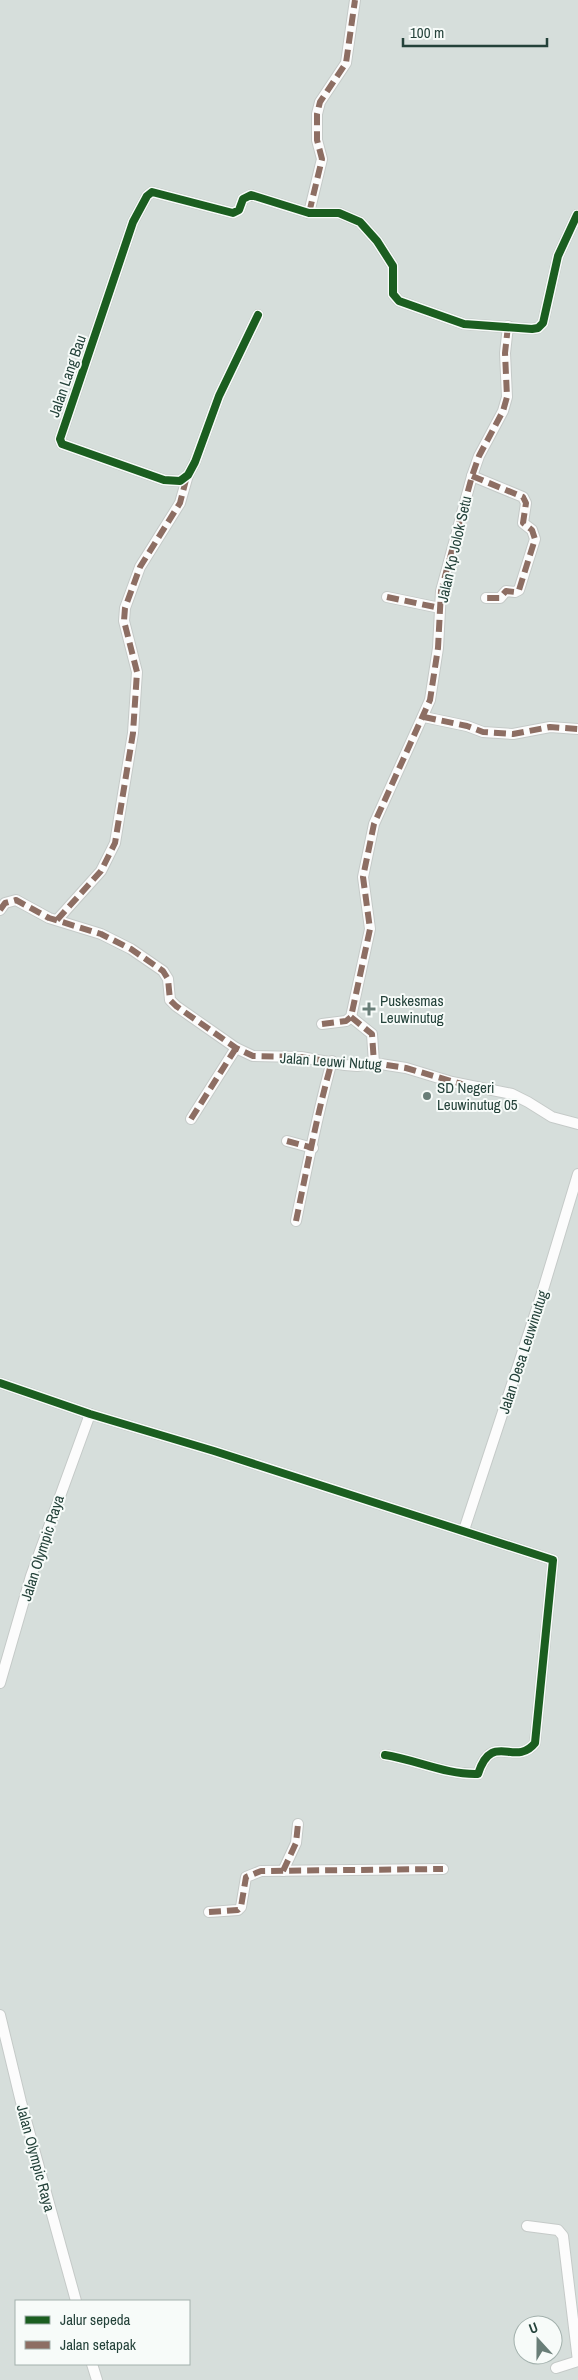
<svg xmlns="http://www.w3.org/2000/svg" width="578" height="2380" viewBox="0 0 578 2380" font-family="'Archivo Narrow',sans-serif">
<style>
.built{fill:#d6dedb;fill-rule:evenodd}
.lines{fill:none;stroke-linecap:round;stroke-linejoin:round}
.street-casing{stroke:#c5cac8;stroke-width:12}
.street{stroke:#fcfcfc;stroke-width:10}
.quiet{stroke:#8d6e63;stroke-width:6;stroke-dasharray:12 6;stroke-linecap:butt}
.cycleway-casing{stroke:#f7fbf9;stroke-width:11}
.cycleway{stroke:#1b5e20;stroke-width:8}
.poi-dot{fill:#697e78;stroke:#f7fbf9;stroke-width:2}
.labels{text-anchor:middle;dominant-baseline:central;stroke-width:4;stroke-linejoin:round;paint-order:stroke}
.street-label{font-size:15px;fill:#24423a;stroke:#f7fbf9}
.poi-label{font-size:15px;fill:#24423a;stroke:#f7fbf9;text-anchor:start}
</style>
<rect width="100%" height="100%" fill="#e8edeb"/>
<path class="built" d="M0,0H578V2380H0ZM16,2301H189V2364H16ZM523,2325H553V2355H523Z"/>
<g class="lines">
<g class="street-casing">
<g id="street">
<polyline points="309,213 322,159 317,140 317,114 320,102 346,63 355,0"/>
<polyline points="258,315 219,396 195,462 188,475 180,481 164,480 62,444 60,439 133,222 147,196 152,192 233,213 239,210 243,199 251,195 309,213 339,213 360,222 377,241 393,266 393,294 399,301 464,324 532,329 538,328 543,323 558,256 577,215"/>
<polyline points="472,476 523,497 526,503 523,523 532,530 535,539 519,590 515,592 506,591 500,598 486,598"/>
<polyline points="387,597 440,608"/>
<polyline points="424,717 467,726 483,732 513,734 550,727 578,729"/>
<polyline points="0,910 5,903 16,900 49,918 101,934 131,949 163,971 168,979 170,1000 176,1006 236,1048 253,1056 301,1057 345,1065 357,1066 374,1063 406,1068 452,1082 512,1094 528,1102 552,1117 578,1124"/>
<polyline points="57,920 101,871 115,843 133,733 137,672 124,621 125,608 140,567 180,503 188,475"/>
<polyline points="351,1017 372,1034 374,1063"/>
<polyline points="322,1024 346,1021 351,1017 370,929 363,877 374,824 430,700 438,648 441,591 472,476 479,456 503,411 507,397 505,353 508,326"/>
<polyline points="191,1119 236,1048"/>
<polyline points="287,1141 313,1148"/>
<path d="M296,1221C307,1168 317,1114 332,1061"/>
<path d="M0,1383L90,1414L214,1451L553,1560L535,1743C515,1768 492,1730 478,1774C446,1775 417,1760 385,1755"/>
<polyline points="464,1530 542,1293 578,1174"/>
<polyline points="0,1683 31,1576 90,1414"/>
<polyline points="283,1871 296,1843 298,1824"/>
<polyline points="209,1912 238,1910 241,1907 246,1877 261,1871 443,1869"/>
<polyline points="0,2015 21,2102 76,2301"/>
<polyline points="527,2226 558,2230 563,2236 578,2361"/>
<polyline points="92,2364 97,2380"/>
<polyline points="556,2368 578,2361"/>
</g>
</g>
<use href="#street" class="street"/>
<g class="quiet">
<polyline points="309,213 322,159 317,140 317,114 320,102 346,63 355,0"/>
<polyline points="472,476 523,497 526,503 523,523 532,530 535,539 519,590 515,592 506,591 500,598 486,598"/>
<polyline points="387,597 440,608"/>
<polyline points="424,717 467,726 483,732 513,734 550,727 578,729"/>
<polyline points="0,910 5,903 16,900 49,918 101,934 131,949 163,971 168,979 170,1000 176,1006 236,1048 253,1056 301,1057 357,1066 374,1063 406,1068 465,1085"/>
<polyline points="57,920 101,871 115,843 133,733 137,672 124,621 125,608 140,567 180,503 187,476"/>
<polyline points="351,1017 372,1034 374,1063"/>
<polyline points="322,1024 346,1021 351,1017 370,929 363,877 374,824 430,700 438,648 441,591 472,476 479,456 503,411 507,397 505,353 508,326"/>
<polyline points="191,1119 236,1048"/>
<polyline points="287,1141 313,1148"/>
<path d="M296,1221C307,1168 317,1114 332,1061"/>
<polyline points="283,1871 296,1843 298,1824"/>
<polyline points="209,1912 238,1910 241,1907 246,1877 261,1871 443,1869"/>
</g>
<g class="cycleway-casing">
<g id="cycleway">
<polyline points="258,315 219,396 195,462 188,475 180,481 164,480 62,444 60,439 133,222 147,196 152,192 233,213 239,210 243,199 251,195 309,213 339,213 360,222 377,241 393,266 393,294 399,301 464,324 532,329 538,328 543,323 558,256 577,215"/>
<path d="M0,1383L90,1414L214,1451L553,1560L535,1743C515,1768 492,1730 478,1774C446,1775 417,1760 385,1755"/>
</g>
</g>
<use href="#cycleway" class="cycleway"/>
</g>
<g class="poi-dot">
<path d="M366.5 1001.5h5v5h5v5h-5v5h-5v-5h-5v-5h5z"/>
<circle cx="427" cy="1096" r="5"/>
</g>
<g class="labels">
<g class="street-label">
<text transform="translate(67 376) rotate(-71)">Jalan Lang Bau</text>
<text transform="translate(454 549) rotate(-77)">Jalan Kp Jolok Setu</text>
<text transform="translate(331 1061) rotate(4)">Jalan Leuwi Nutug</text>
<text transform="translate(523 1352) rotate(-72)">Jalan Desa Leuwinutug</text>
<text transform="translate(42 1548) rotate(-72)">Jalan Olympic Raya</text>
<text transform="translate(36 2158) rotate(75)">Jalan Olympic Raya</text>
</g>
<g class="poi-label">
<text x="380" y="1000">Puskesmas<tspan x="380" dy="17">Leuwinutug</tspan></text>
<text x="437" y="1087">SD Negeri<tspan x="437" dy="17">Leuwinutug 05</tspan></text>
</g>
</g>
<rect x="15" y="2300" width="175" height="65" fill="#f7fbf9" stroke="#a3b1ad"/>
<rect x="25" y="2316" width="25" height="8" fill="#1b5e20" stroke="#a3b1ad"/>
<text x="60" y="2325" font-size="15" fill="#24423a">Jalur sepeda</text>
<rect x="25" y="2341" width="25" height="8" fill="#8d6e63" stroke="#a3b1ad"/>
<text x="60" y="2350" font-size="15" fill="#24423a">Jalan setapak</text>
<g transform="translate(538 2340) rotate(339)"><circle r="24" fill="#f7fbf9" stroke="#a3b1ad"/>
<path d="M0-4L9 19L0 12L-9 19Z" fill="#697e78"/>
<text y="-8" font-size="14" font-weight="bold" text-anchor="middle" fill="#24423a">U</text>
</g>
<path d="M403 38v8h144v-8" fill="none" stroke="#24423a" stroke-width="2.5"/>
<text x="410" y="38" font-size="15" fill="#24423a" stroke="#f7fbf9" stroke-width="4" paint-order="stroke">100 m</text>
</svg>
